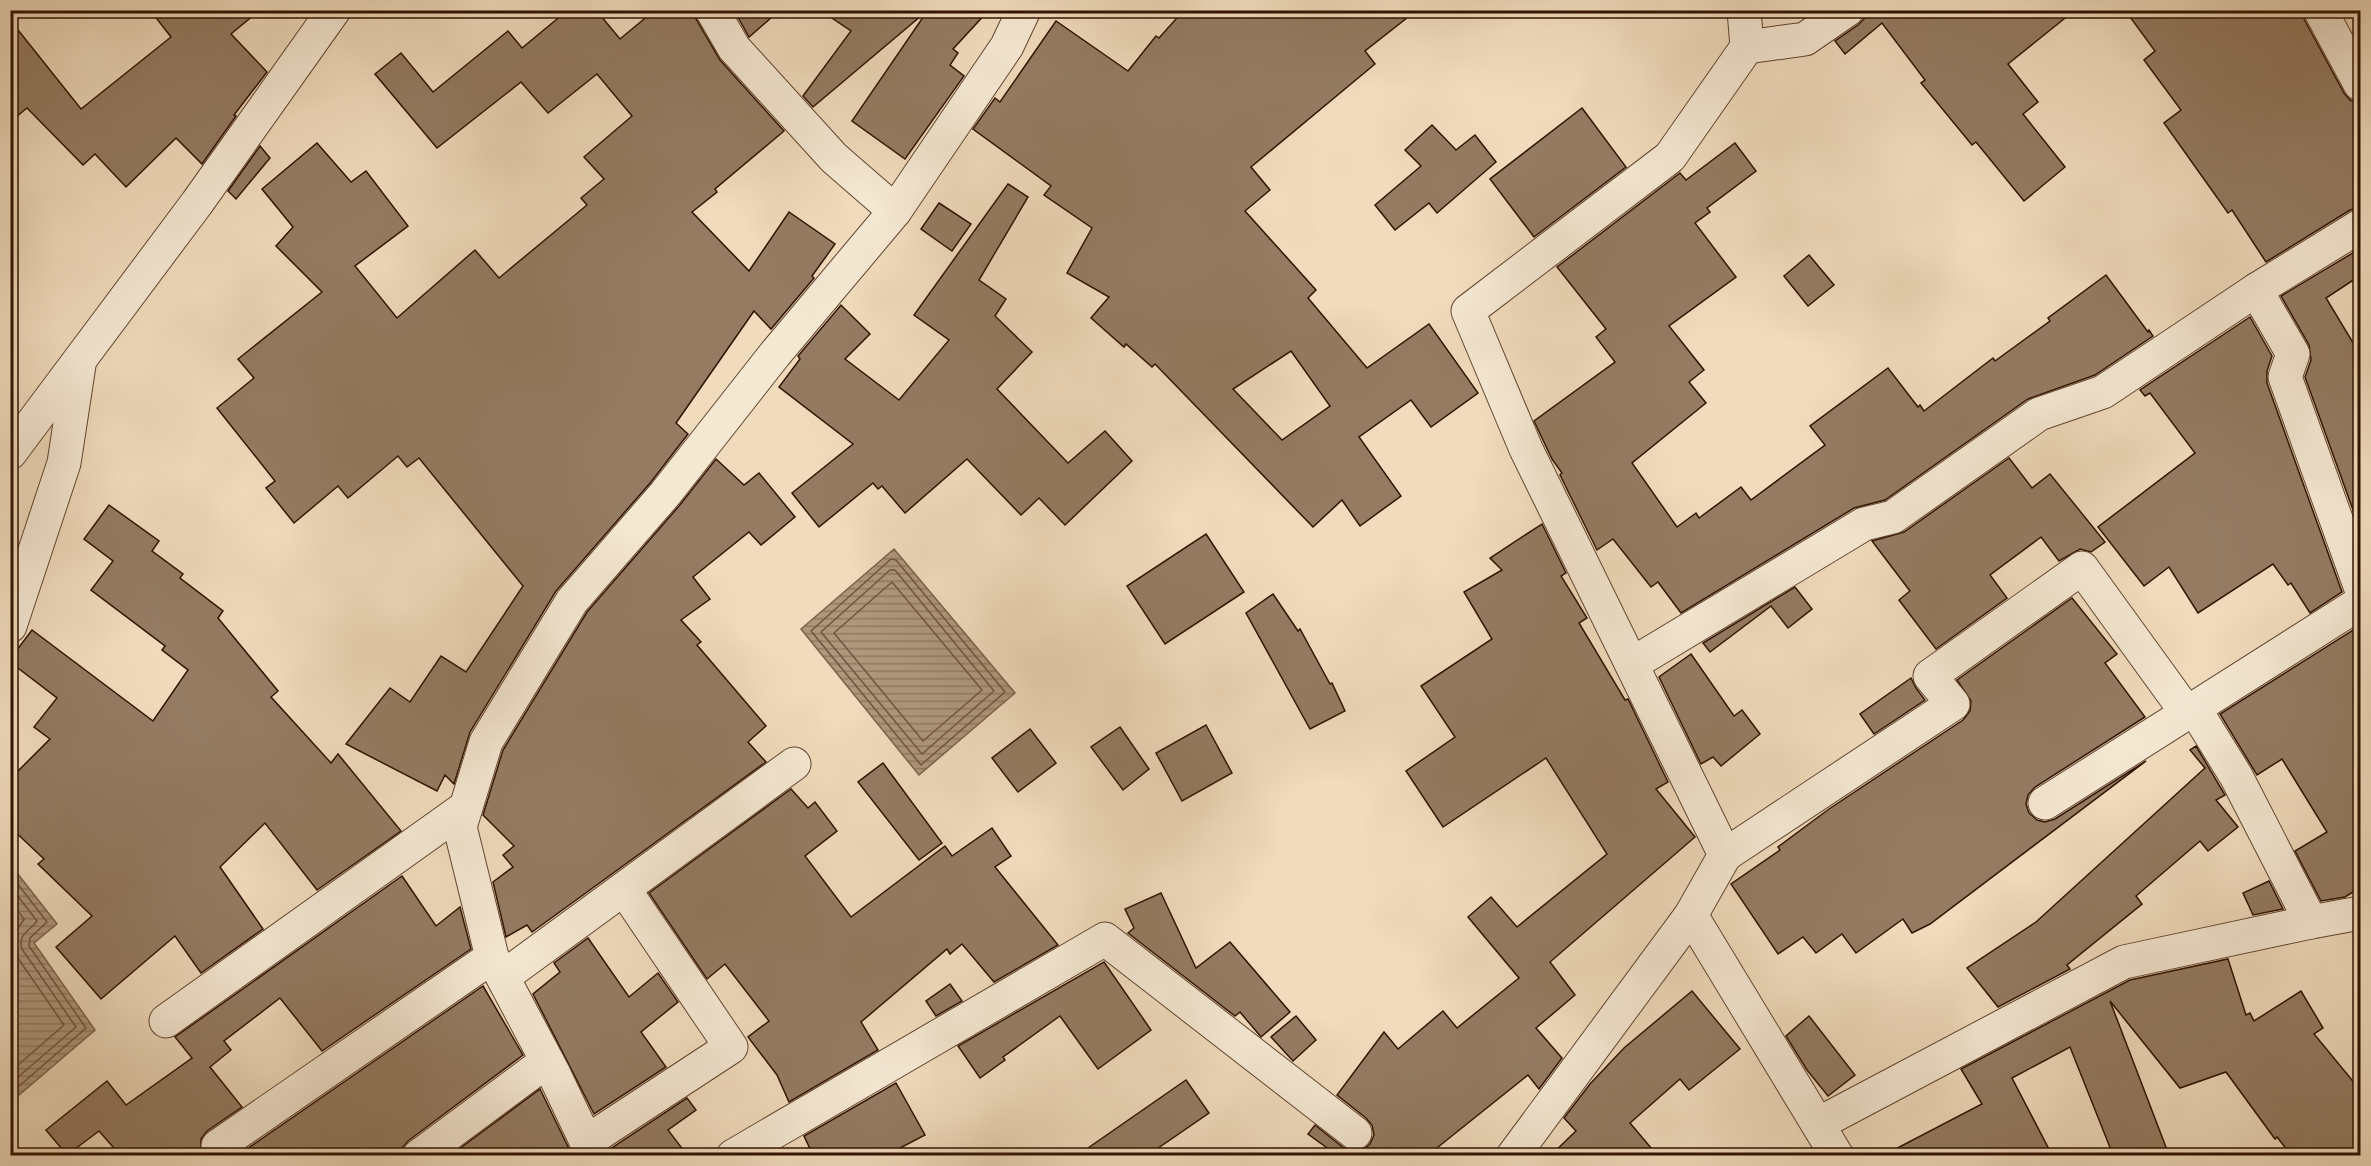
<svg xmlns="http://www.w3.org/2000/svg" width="2371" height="1166" viewBox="0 0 2371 1166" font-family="'Old Standard TT',serif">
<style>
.water{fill:url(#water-rules);stroke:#7d624a;stroke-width:1.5}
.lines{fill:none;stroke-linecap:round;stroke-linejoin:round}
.shore{stroke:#70553e;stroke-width:1.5}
.building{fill:#947b62;stroke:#311300;stroke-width:1.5;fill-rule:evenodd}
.minor-casing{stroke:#61452f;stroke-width:35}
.minor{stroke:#f5e8d3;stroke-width:33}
</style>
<defs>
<pattern id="water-rules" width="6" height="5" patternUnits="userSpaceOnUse" patternTransform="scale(1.5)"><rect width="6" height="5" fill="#af977c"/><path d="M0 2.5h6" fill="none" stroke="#8f7a63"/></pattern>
</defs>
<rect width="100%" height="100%" fill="#f0dbbc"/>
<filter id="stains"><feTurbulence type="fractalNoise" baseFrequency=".00333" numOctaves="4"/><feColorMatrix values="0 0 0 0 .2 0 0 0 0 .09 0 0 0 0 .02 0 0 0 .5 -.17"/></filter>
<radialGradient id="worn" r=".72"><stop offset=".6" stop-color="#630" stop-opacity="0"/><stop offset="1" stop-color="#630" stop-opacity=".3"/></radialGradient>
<g class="water">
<polygon points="894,549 1015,693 919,775 801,629"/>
<polygon points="10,864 57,924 34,943 95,1030 11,1102"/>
</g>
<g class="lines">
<g class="shore">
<polygon points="891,559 896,560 1005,692 921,765 811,631"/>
<polygon points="890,570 895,570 994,691 922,754 821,632"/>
<polygon points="892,582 982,690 923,741 834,633"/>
<polyline points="10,874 47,922 30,938 29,946 86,1028 10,1094"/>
<path d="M10,886L37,921C30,931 17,934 22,949L76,1027L10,1084"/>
<polyline points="10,901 24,919 13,936 13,951 64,1025 10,1072"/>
</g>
</g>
<g class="building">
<polygon points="150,10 260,10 231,34 267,72 234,115 236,116 202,164 176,138 126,187 95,154 83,165 27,108 10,122 10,20 81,109 171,37"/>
<polygon points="568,10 596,10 620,39 655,10 693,10 696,19 720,60 784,131 715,189 717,192 692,212 749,271 789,212 835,244 812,276 814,278 771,329 754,311 676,423 688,434 651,482 556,591 470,732 454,784 445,775 437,791 346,744 390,688 410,702 441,656 466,672 523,586 419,458 407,467 398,456 348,498 338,486 294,523 266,488 275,481 217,408 254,378 238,359 322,292 276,246 293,227 262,189 317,143 351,182 366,171 408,226 355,266 397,318 475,250 499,278 587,205 581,198 604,179 584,157 632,116 597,74 548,113 521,82 437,148 375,74 401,53 433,92 508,31 522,48"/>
<polygon points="734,10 780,10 749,37"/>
<polygon points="820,10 928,10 813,107 803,96 851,31"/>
<polygon points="928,10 989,10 953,49 958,53 950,65 964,76 905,159 852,121"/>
<path d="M1184,10H1417L1365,51L1375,64L1251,167L1270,190L1245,211L1316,290L1308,298L1367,368L1429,324L1478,393L1431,427L1411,400L1359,437L1401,496L1360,526L1342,500L1313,527L1155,364L1152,367L1126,344L1124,347L1091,318L1109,297L1067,273L1092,228L1044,195L1051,186L973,129L995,98L1000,102L1056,21L1128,71L1156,36L1159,38ZM1291,351L1330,406L1282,440L1233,389Z"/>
<polygon points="1865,10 2075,10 2008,64 2038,102 2023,114 2065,167 2024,201 1976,142 1972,145 1921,83 1925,80 1882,23 1845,54 1835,41 1858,25 1864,19"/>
<polygon points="2125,10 2301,10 2304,19 2344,93 2350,100 2361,104 2361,207 2350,210 2266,262 2232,210 2228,213 2164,123 2181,110 2144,60 2155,51"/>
<polygon points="1582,108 1626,167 1534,237 1490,179"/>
<polygon points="1432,125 1456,150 1475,135 1496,162 1437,213 1429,203 1395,230 1375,205 1421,166 1405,150"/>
<polygon points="1735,143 1756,171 1707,208 1710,212 1695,223 1736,277 1669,326 1704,370 1689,382 1706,403 1632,463 1677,527 1696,513 1699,518 1741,487 1751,500 1825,445 1810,426 1888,368 1918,407 1920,405 1924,411 1993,358 1995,361 2050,321 2048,318 2106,275 2148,332 2149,330 2153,336 2095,375 2028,399 1885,500 1854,508 1681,613 1658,582 1651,587 1613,539 1597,550 1560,475 1562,473 1552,459 1534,421 1615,362 1596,337 1606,329 1557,267 1680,173 1686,180"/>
<polygon points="260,146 270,158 236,199 228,191"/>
<polygon points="1008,184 1028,197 979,280 1006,299 995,316 1032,352 997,389 1068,463 1105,431 1132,461 1065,525 1039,498 1021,515 967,459 905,513 882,486 878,489 873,483 819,527 792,493 853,444 779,387 800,359 798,356 841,305 870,334 845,359 899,400 949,340 914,315"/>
<polygon points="939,203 971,224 952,251 921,229"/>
<polygon points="2361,248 2361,275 2326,298 2361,356 2361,532 2305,377 2311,360 2309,345 2281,296"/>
<polygon points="1809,255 1834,285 1808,306 1784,276"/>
<polygon points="2250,317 2272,356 2267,371 2267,383 2342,592 2310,613 2291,583 2288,585 2273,564 2198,613 2169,567 2144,586 2098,527 2195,453 2150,393 2145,396 2140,390"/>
<polygon points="2009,458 2032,488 2050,474 2105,542 2091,552 2080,549 2059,561 2041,537 1990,575 2007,598 1936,649 1899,600 1910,591 1872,541 1904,532"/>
<polygon points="716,459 744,485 759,473 795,517 761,545 749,532 693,577 710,599 681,620 701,642 697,645 766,726 748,742 766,762 532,932 527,925 506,937 493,882 513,867 503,855 514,846 483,815 503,750 587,612 679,506"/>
<polygon points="109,505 159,541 152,551 183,574 180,578 223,611 218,618 278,691 271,697 331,763 338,754 401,831 317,890 265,823 220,867 263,929 201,973 175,936 101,999 56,947 92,916 38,864 44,859 10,827 10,779 50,739 34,727 57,698 10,662 10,659 32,630 153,721 188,670 162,650 165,646 91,590 113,561 84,539"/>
<polygon points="1542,524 1566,573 1561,576 1587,618 1579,623 1625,700 1628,699 1668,782 1656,789 1695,837 1550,962 1575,995 1536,1028 1562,1058 1539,1089 1528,1075 1428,1155 1337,1155 1308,1134 1315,1125 1344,1148 1352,1151 1362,1151 1370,1144 1374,1135 1372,1125 1366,1118 1337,1095 1384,1032 1398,1049 1443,1011 1457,1028 1519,978 1468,917 1491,897 1517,927 1607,854 1546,758 1443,827 1406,771 1455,737 1421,686 1492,639 1464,592 1502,570 1490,558"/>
<polygon points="1206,534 1244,592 1165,644 1127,586"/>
<polygon points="1795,587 1812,609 1788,628 1771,606 1710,652 1703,643"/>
<polygon points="1273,594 1298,631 1300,629 1330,684 1332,683 1345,711 1310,729 1246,613"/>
<polygon points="2072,598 2117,654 2105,663 2145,717 2035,787 2028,795 2026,804 2029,813 2037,820 2045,822 2055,819 2146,761 1930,924 1912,933 1903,919 1856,953 1842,934 1816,953 1803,937 1778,954 1731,884 1780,850 1778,847 1829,809 1963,720 1970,711 1971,701 1957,680"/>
<polygon points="2361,625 2361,887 2345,897 2321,901 2295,851 2327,832 2282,759 2257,775 2220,714"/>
<polygon points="1691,654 1734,716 1742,710 1760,734 1721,766 1713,757 1701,764 1659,677"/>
<polygon points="1911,678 1916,688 1925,700 1874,734 1860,714"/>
<polygon points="1206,725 1232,773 1182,801 1156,753"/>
<polygon points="1120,727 1149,769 1123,790 1091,747"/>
<polygon points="1030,729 1056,763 1018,792 992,758"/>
<polygon points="2196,746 2225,795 2216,800 2238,827 2208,851 2200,841 2136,896 2142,904 2067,965 2070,969 1998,1007 1967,968 2036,922 2205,768 2190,750"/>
<polygon points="883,763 942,843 919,860 858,782"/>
<polygon points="791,789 808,808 815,802 837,831 805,856 851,917 945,846 952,856 992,828 1011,856 995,867 1058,945 994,982 962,944 950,954 947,949 861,1022 878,1050 789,1102 777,1075 748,1037 769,1021 725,964 707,979 649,893"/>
<polygon points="402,876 436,926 460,907 471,949 322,1051 280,998 224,1041 231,1050 210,1067 242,1107 207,1131 201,1139 201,1152 197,1155 120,1155 99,1131 67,1155 46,1130 107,1081 126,1105 192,1058 175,1037"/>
<polygon points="2269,881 2283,909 2253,915 2243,893"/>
<polygon points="1161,893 1196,968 1230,942 1290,1012 1261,1037 1240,1012 1235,1016 1128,933 1134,928 1125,909"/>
<polygon points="588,938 629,997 658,973 678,1002 641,1032 666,1067 594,1114 533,994 560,972 554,963"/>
<polygon points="2228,959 2246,1015 2250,1013 2254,1021 2301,991 2323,1028 2314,1034 2361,1091 2361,1155 2291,1155 2277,1137 2275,1139 2226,1072 2180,1088 2110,1001 2169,1155 2113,1155 2070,1047 2012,1078 2052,1155 1884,1155 1982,1104 1961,1069 2130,980"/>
<polygon points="1104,962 1151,1030 1098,1069 1060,1016 1003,1057 1005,1060 980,1078 958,1046"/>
<polygon points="950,984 962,1001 936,1016 926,1001"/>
<polygon points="483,986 523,1055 408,1141 402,1148 401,1155 244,1155 244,1151"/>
<polygon points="1692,991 1740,1049 1689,1090 1680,1079 1630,1123 1657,1155 1551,1155 1576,1131 1564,1118 1590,1084 1624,1048"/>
<polygon points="1296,1016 1316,1040 1293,1061 1271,1037"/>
<polygon points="1809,1016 1855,1075 1828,1096 1807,1070 1786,1036"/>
<polygon points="1186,1080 1209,1113 1148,1155 1078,1155"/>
<polygon points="896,1083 925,1135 887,1155 813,1155 804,1136"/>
<polygon points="540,1089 572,1155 451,1155"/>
<polygon points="687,1098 696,1110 668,1130 687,1155 611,1155 610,1149"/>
</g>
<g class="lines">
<g class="minor-casing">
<g id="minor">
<polyline points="712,10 734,48 834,158 895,211"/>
<polyline points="2320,10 2360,84"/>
<polyline points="1747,47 1805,39 1847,10"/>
<polyline points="2256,290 2293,354 2285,377 2360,586"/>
<polyline points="10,453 197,203 334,10"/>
<polyline points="10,626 64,463 79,365"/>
<polyline points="1632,664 1864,524 1893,517 2039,414 2103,392 2256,290 2360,226"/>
<polyline points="2045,803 2360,603"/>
<polyline points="1725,855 1953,704 1930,676 2082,568 2187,713"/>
<polyline points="1691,915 1837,1156"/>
<polyline points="2311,922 2360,913"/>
<polyline points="503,977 794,764"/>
<polyline points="166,1021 466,807"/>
<polyline points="1818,1124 2124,962 2311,922 2236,776 2194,708"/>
<polyline points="586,1142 731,1047 624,889"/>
<polyline points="226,1156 218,1146 492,957"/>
<polyline points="419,1156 547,1061"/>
<polyline points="593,1156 554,1074 492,957 460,827 486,742 572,601 665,494 775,354 895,211 1007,46 1024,10"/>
<polyline points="733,1156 1105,939 1355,1133"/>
<polyline points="1513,1156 1691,915 1725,855 1526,449 1468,311 1670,157 1747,47 1744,10"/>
</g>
</g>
<use href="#minor" class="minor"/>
</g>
<rect width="2371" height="1166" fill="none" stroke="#f0dbbc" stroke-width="36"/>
<rect x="12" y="12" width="2347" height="1142" fill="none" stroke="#311300" stroke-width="3"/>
<rect x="18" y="18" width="2335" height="1130" fill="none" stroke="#311300" stroke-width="1.5"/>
<rect width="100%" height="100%" filter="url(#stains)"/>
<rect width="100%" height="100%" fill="url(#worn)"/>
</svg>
